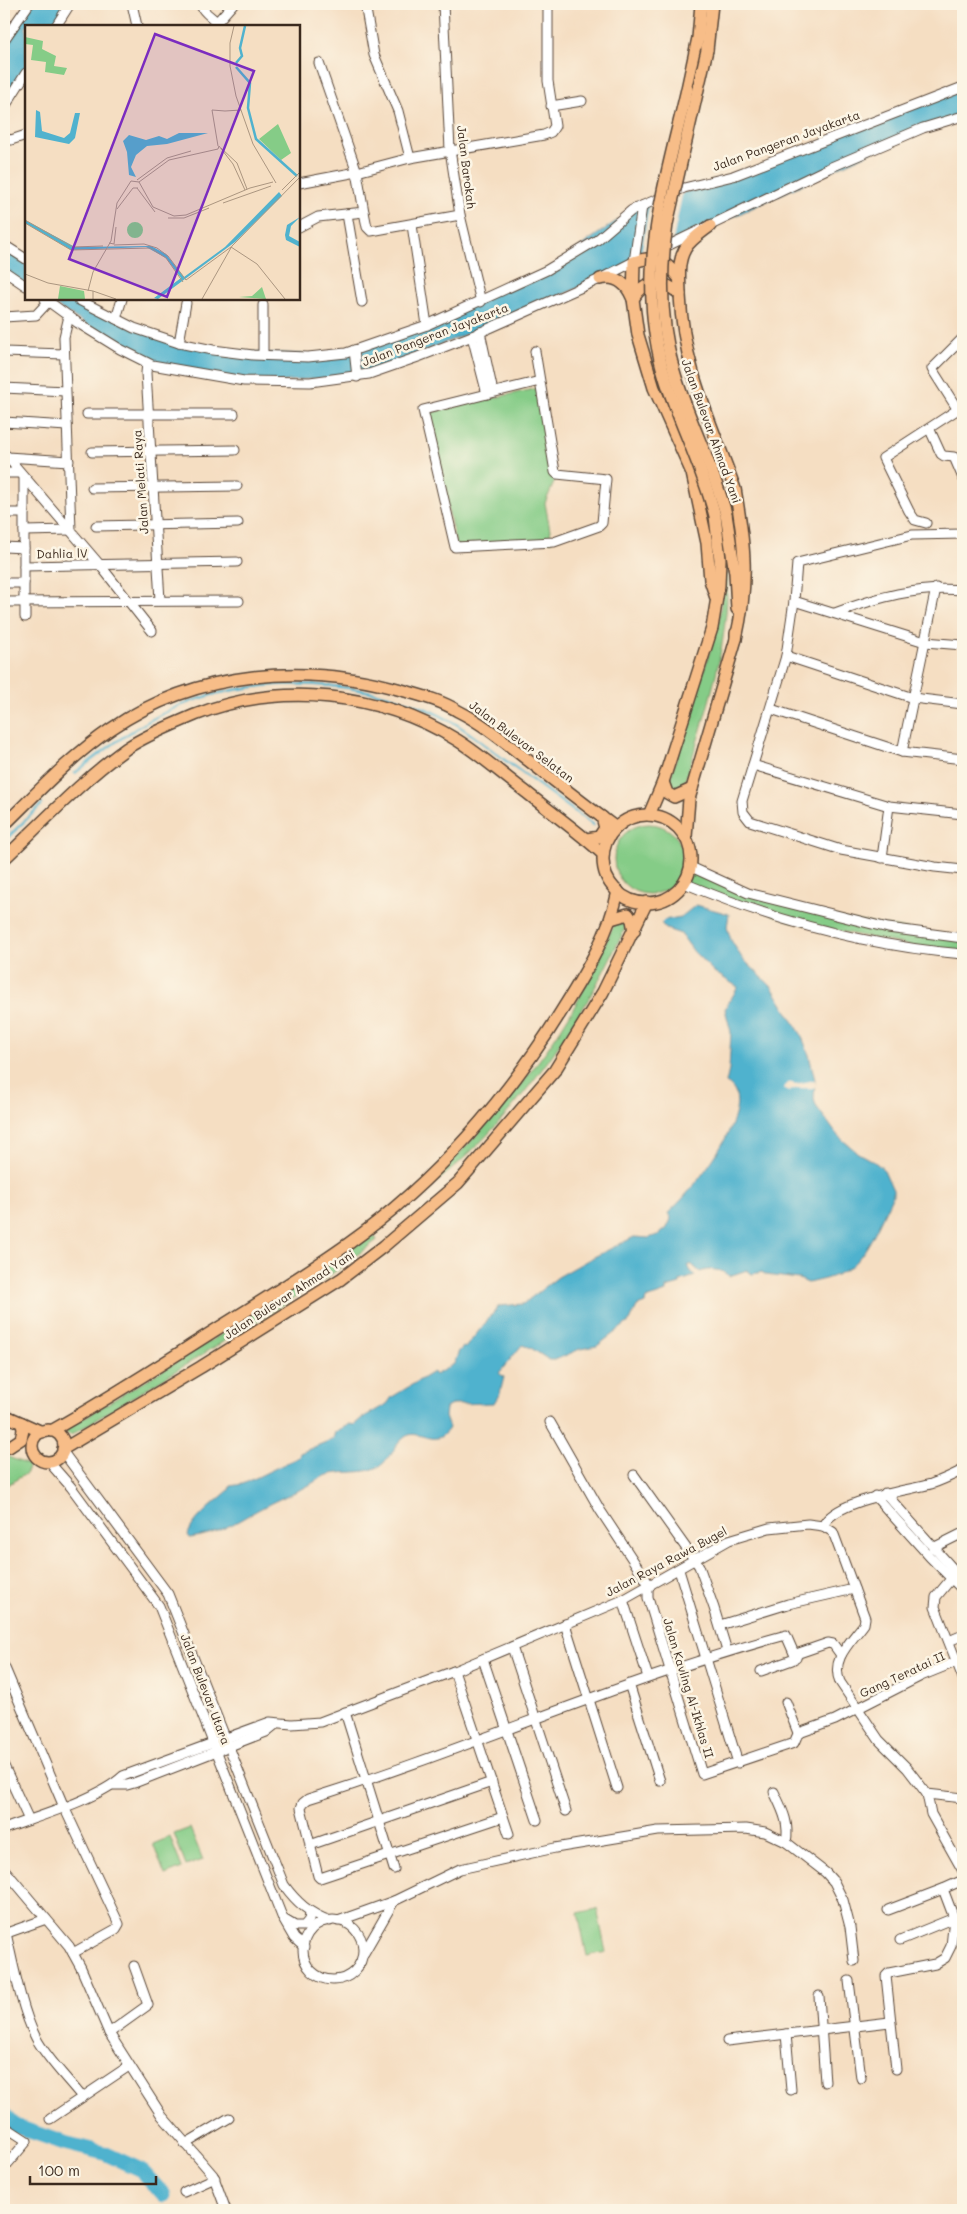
<svg xmlns="http://www.w3.org/2000/svg" width="967" height="2214" viewBox="0 0 967 2214" font-family="Mali,sans-serif">
<style>
.green{fill:#85cc87;stroke:#607b52}
.water{fill:#50b2ce;stroke:#466e76}
.pier{fill:#f5dec2}
.lines{fill:none;stroke-linecap:round;stroke-linejoin:round}
.stream{stroke:#50b2ce;stroke-width:2.5}
.river{stroke:#50b2ce;stroke-width:15}
.minor-casing{stroke:#574537;stroke-width:11}
.major-casing{stroke:#574537;stroke-width:14}
.minor{stroke:#fff;stroke-width:9}
.major{stroke:#f7bd88;stroke-width:11}
.major-bridge-casing{stroke:#574537;stroke-width:14;stroke-linecap:butt}
.major-bridge{stroke:#f7bd88;stroke-width:11}
.labels{text-anchor:middle;dominant-baseline:central;stroke-width:5;stroke-linejoin:round;paint-order:stroke}
.street-label{font-size:12px;fill:#3b2a1e;stroke:#fcf5e5}
.inset-river{fill:none;stroke:#50b2ce;stroke-width:2.5}
.inset-road{fill:none;stroke:#ab9680;stroke-width:1}
.view{fill:#7b2cbf;fill-opacity:0.15;stroke:#7b2cbf;stroke-width:2.5}
.inset-edge{fill:none;stroke:#3b2a1e;stroke-width:2.5}
</style>
<rect width="100%" height="100%" fill="#fcf5e5"/>
<filter id="ink" filterUnits="userSpaceOnUse"><feTurbulence type="fractalNoise" baseFrequency=".02" numOctaves="2"/><feDisplacementMap in="SourceGraphic" scale="10" xChannelSelector="R" yChannelSelector="G"/><feConvolveMatrix kernelMatrix="1 2 1 2 8 2 1 2 1" color-interpolation-filters="sRGB"/></filter>
<filter id="wash" filterUnits="userSpaceOnUse"><feTurbulence type="fractalNoise" baseFrequency=".0096" numOctaves="4" result="noise"/><feDisplacementMap in="SourceGraphic" scale="20" xChannelSelector="R" yChannelSelector="G"/><feGaussianBlur stdDeviation="1.12" result="paint"/><feColorMatrix in="noise" values="0 0 0 0 0 0 0 0 0 0 0 0 0 0 0 0 0 1.4 0 .05"/><feComposite in="paint" operator="in"/></filter>
<g filter="url(#wash)">
<rect width="100%" height="100%" fill="#f5dec2"/>
<g class="green">
<polygon points="538,388 556,478 545,503 552,541 456,546 427,413"/>
<path d="M727,572C730,649 704,718 682,791L673,793L668,785L719,622L724,573Z"/>
<circle cx="649" cy="859" r="35"/>
<polygon points="691,867 726,885 846,919 963,938 963,954 940,952 790,921 684,883"/>
<path d="M621,918L627,921L625,929C611,956 598,984 582,1010C541,1076 491,1140 429,1188L426,1187C482,1131 538,1072 577,1002C591,976 603,947 616,920Z"/>
<path d="M372,1233L377,1240L329,1276L280,1307L71,1435L66,1433L67,1428C170,1365 275,1305 372,1233Z"/>
<polygon points="6,1456 28,1465 27,1473 4,1487 4,1457"/>
<polygon points="190,1828 203,1860 186,1866 174,1834"/>
<polygon points="170,1837 182,1868 165,1875 153,1844"/>
<polygon points="597,1909 606,1952 587,1956 578,1913"/>
</g>
<g class="water">
<polygon points="29,4 70,4 56,26 26,26 26,73 4,108 4,40"/>
<polygon points="963,87 963,116 923,128 600,279 369,374 266,383 152,365 45,299 77,299 134,328 213,350 330,355 395,337 547,270 632,210 733,176"/>
<polygon points="4,245 26,259 26,286 4,271"/>
<path d="M696,905L729,914L727,927L731,940L742,958L772,987L801,1034L809,1055L815,1080L814,1099L816,1106L838,1136L858,1153L876,1163L884,1170L893,1190V1195C881,1218 866,1261 842,1272C832,1278 820,1280 808,1283L799,1279L766,1275L762,1272L752,1274L747,1270L729,1276C721,1269 710,1268 700,1272L691,1264L687,1266L695,1276L680,1281V1284L666,1288V1292L646,1299L645,1303L637,1306L630,1321L597,1346L580,1349L555,1360H549L531,1348L522,1345L499,1373L504,1377L500,1393L494,1403L453,1404L446,1408L445,1417L449,1428C435,1451 419,1427 405,1437C395,1444 390,1459 380,1466C365,1475 344,1470 328,1475C320,1477 312,1484 304,1488C288,1495 272,1502 256,1511C233,1524 218,1534 190,1538L188,1535C192,1519 217,1501 229,1490L230,1486L243,1484L299,1457L300,1453L333,1439L335,1432L350,1424L354,1425L362,1418L387,1404L392,1397L433,1372L435,1375L454,1364L459,1351L463,1347L465,1348L499,1306L523,1304L558,1277L588,1260L634,1237L649,1238L660,1234L667,1228L671,1219L668,1213C688,1197 765,1103 726,1083L729,1070L731,1032L725,1009L738,987L714,972L694,952L681,934L666,929L661,923L664,920L681,917Z"/>
</g>
<g class="pier">
<polygon points="684,185 672,245 640,261 650,200"/>
<polygon points="815,1080 816,1087 812,1088 797,1088 788,1092 784,1088 788,1082 796,1084"/>
</g>
<g class="lines">
<g class="stream">
<path d="M75,773C103,751 130,730 162,714C246,670 376,676 456,724C472,734 487,747 502,758C532,780 563,803 593,825"/>
<polyline points="4,841 42,804"/>
<polyline points="4,1429 8,1430"/>
</g>
<polyline class="river" points="4,2114 15,2126 64,2143 104,2153 141,2170 164,2195"/>
</g>
</g>
<g filter="url(#ink)">
<g class="lines">
<g class="minor-casing">
<g id="minor">
<polyline points="132,4 137,26"/>
<path d="M200,4C205,16 214,16 219,26"/>
<polyline points="365,4 374,55 398,111 410,158"/>
<polyline points="443,4 450,150 460,215 481,302"/>
<polyline points="366,6 390,4"/>
<polyline points="217,22 233,4"/>
<polyline points="56,26 70,4"/>
<polyline points="4,40 29,4"/>
<polyline points="551,106 582,101"/>
<polyline points="4,108 26,73"/>
<polyline points="4,138 11,140 26,135"/>
<polyline points="299,183 357,172 319,63"/>
<polyline points="364,212 367,227 371,231 460,215"/>
<polyline points="347,214 362,302"/>
<polyline points="412,225 427,325"/>
<polyline points="299,227 318,217 364,212 357,172 410,158 544,135 551,132 555,126 548,81 548,4"/>
<polyline points="4,245 26,259"/>
<polyline points="661,249 829,168 923,128 963,116"/>
<polyline points="634,262 642,206"/>
<polyline points="4,271 26,286"/>
<polyline points="45,299 78,323 120,349 152,365 244,381 310,382 369,374 418,357 472,336 600,279 637,260"/>
<polyline points="77,299 134,328 179,343 213,350 253,355 308,357 346,353 427,325 547,270 597,240 632,210 684,188 733,176 963,87"/>
<polyline points="263,305 263,355"/>
<polyline points="4,317 36,315 49,301"/>
<polyline points="116,319 122,299"/>
<polyline points="480,332 493,392"/>
<polyline points="472,336 487,394"/>
<polyline points="179,343 186,303"/>
<polyline points="354,350 357,377"/>
<polyline points="535,351 555,472 557,474 606,479 602,523 599,526 554,542 455,547 423,410 540,381"/>
<polyline points="4,352 64,354"/>
<polyline points="147,363 146,373 160,600"/>
<polyline points="4,388 65,391"/>
<polyline points="958,410 932,369 963,338"/>
<polyline points="87,414 234,414"/>
<polyline points="4,422 67,426"/>
<polyline points="930,430 941,454 944,456 954,457 963,478"/>
<polyline points="92,452 235,450"/>
<polyline points="4,453 100,565 152,631"/>
<polyline points="7,457 69,461"/>
<polyline points="4,473 20,473"/>
<polyline points="24,478 24,602"/>
<polyline points="92,488 237,486"/>
<polyline points="4,513 24,513"/>
<polyline points="926,523 915,520 909,511 883,458 963,406"/>
<polyline points="96,526 238,523"/>
<polyline points="24,531 71,530 64,337 69,316"/>
<polyline points="963,534 912,535 797,563 794,601 786,656 742,801 743,812 750,821 841,850 935,867 963,870"/>
<polyline points="4,547 24,548"/>
<polyline points="24,566 237,562"/>
<polyline points="4,583 24,583"/>
<polyline points="794,601 925,642 963,645"/>
<polyline points="4,602 239,601"/>
<polyline points="25,602 25,617"/>
<path d="M835,613C879,597 916,586 963,590"/>
<polyline points="786,656 913,698 963,704"/>
<polyline points="771,709 902,752 963,759"/>
<polyline points="902,752 936,588"/>
<polyline points="753,765 889,806 963,814"/>
<polyline points="882,858 889,806"/>
<polyline points="691,867 748,893 888,928 963,938"/>
<path d="M684,883C772,920 868,946 963,954"/>
<polyline points="550,1422 600,1510 650,1586"/>
<path d="M63,1452L168,1594L284,1885C297,1903 309,1913 330,1921"/>
<polyline points="49,1462 71,1487 159,1606 283,1919 294,1938 304,1947"/>
<polyline points="634,1475 699,1566 714,1608 727,1651"/>
<polyline points="885,1493 963,1580"/>
<polyline points="875,1496 930,1557 963,1590"/>
<path d="M823,1526C834,1500 906,1491 931,1484C943,1480 953,1475 963,1470"/>
<polyline points="933,1548 963,1533"/>
<polyline points="679,1570 738,1763"/>
<polyline points="951,1579 936,1597 935,1607 963,1678"/>
<polyline points="648,1588 648,1598 702,1774 794,1743 797,1736 802,1732 835,1720 921,1676 958,1661"/>
<polyline points="623,1600 648,1677"/>
<polyline points="565,1624 617,1788"/>
<polyline points="720,1625 788,1604 854,1589"/>
<polyline points="949,1641 963,1635"/>
<polyline points="512,1647 566,1811"/>
<polyline points="483,1659 537,1820"/>
<polyline points="4,1666 64,1807 119,1924 116,1929 73,1953"/>
<polyline points="454,1671 509,1834"/>
<polyline points="761,1671 792,1660 799,1653 828,1643 833,1644 841,1655"/>
<polyline points="629,1684 660,1781"/>
<polyline points="786,1702 798,1733"/>
<polyline points="345,1712 394,1869"/>
<polyline points="4,1766 29,1820"/>
<polyline points="114,1785 127,1785 134,1783 266,1732 276,1724"/>
<path d="M774,1792C782,1809 790,1823 786,1842"/>
<polyline points="927,1794 931,1814 963,1871"/>
<path d="M503,1817L320,1878L318,1876L301,1808L303,1803L308,1799C470,1749 623,1679 786,1635L796,1658"/>
<path d="M4,1829C36,1817 99,1799 123,1776L270,1722L292,1724L320,1722L454,1671L623,1600L729,1540L769,1528L808,1524L823,1526L833,1532L865,1618L864,1624C851,1642 830,1659 840,1682L879,1740L907,1768L927,1794L963,1798"/>
<polyline points="310,1845 492,1782"/>
<polyline points="4,1869 69,1946 81,1968 109,2033 162,2116 213,2175 226,2210"/>
<polyline points="394,1901 460,1869 555,1848 658,1831 746,1829 765,1832 786,1842 826,1873 834,1882 843,1900 850,1927 854,1961"/>
<polyline points="888,1910 943,1889"/>
<polyline points="285,1920 295,1926 304,1926 309,1920 310,1912"/>
<circle cx="333" cy="1950" r="30"/>
<polyline points="338,1921 394,1901 364,1953"/>
<path d="M6,1933C13,1964 22,2011 36,2038C47,2059 67,2078 82,2097"/>
<polyline points="4,1934 46,1919"/>
<polyline points="900,1940 954,1918"/>
<polyline points="849,1981 861,2078"/>
<polyline points="819,1996 825,2082"/>
<polyline points="109,2033 148,2005 134,1966"/>
<polyline points="786,2034 791,2090"/>
<polyline points="727,2041 890,2022"/>
<polyline points="896,2069 886,1976 889,1973 935,1964 945,1958 951,1946 954,1918 943,1889 963,1880"/>
<polyline points="50,2119 129,2066"/>
<polyline points="4,2126 27,2141 4,2168"/>
<polyline points="185,2144 229,2118"/>
<polyline points="184,2192 215,2178"/>
</g>
</g>
<g class="major-casing">
<g id="major">
<polyline points="707,50 712,4"/>
<polyline points="687,89 698,38 701,4"/>
<path d="M710,226C701,233 690,240 685,249C677,263 680,280 680,295C683,368 711,421 735,489C745,545 749,582 736,639"/>
<path d="M679,278C665,261 657,254 634,262L633,299L638,335L654,388L692,473L707,543L710,580L716,598"/>
<path d="M600,279C616,275 626,283 632,297"/>
<path d="M633,299C646,277 663,280 680,294"/>
<polyline points="726,514 735,573 737,609"/>
<polyline points="663,782 667,793 674,797 692,789"/>
<polyline points="649,815 663,782 712,628 719,585 720,559 715,516"/>
<circle cx="647" cy="859" r="44"/>
<path d="M4,825C38,792 71,756 111,729C197,670 307,662 405,691C423,696 442,701 458,711C484,724 507,744 529,761C558,784 587,806 616,828"/>
<polyline points="686,837 689,799 736,639 736,633"/>
<polyline points="587,839 599,837 605,828 602,817"/>
<path d="M4,859C44,821 82,780 127,748C148,734 172,725 195,715C280,681 379,692 457,740C481,755 503,775 526,792C552,813 579,832 603,854"/>
<polyline points="611,919 628,914 632,920 634,931"/>
<polyline points="4,1415 42,1432"/>
<circle cx="48" cy="1446" r="16"/>
<path d="M51,1431C105,1401 157,1367 209,1334C255,1305 303,1276 348,1244C435,1182 508,1098 564,1007C586,972 610,932 618,891"/>
<polyline points="9,1447 21,1439 23,1430 22,1423"/>
<polyline points="63,1449 201,1367 341,1279 384,1246 458,1183 555,1070 603,992 647,902"/>
</g>
</g>
<use href="#minor" class="minor"/>
<use href="#major" class="major"/>
<g class="major-bridge-casing">
<g id="major-bridge">
<path d="M707,50L667,224C660,273 660,323 674,371C688,420 713,465 726,514"/>
<path d="M687,89C664,189 633,278 666,381C681,427 703,469 715,516"/>
</g>
</g>
<use href="#major-bridge" class="major-bridge"/>
</g>
</g>
<g class="labels">
<g class="street-label">
<text transform="translate(786 140) rotate(-20)">Jalan Pangeran Jayakarta</text>
<text transform="translate(467 167) rotate(83)">Jalan Barokah</text>
<text transform="translate(435 334) rotate(-21)">Jalan Pangeran Jayakarta</text>
<text transform="translate(712 431) rotate(70)">Jalan Bulevar Ahmad Yani</text>
<text transform="translate(140 482) rotate(-94)">Jalan Melati Raya</text>
<text transform="translate(62 553) rotate(-1)">Dahlia lV</text>
<text transform="translate(522 741) rotate(37)">Jalan Bulevar Selatan</text>
<text transform="translate(289 1294) rotate(-33)">Jalan Bulevar Ahmad Yani</text>
<text transform="translate(666 1561) rotate(-28)">Jalan Raya Rawa Bugel</text>
<text transform="translate(902 1674) rotate(-25)">Gang Teratai II</text>
<text transform="translate(689 1688) rotate(73)">Jalan Kavling Al-Ikhlas II</text>
<text transform="translate(206 1689) rotate(69)">Jalan Bulevar Utara</text>
</g>
</g>
<g transform="translate(25 25)">
<rect width="275" height="275" fill="#f5dec2"/>
<path d="M0,12L18,16L17,24L31,31L29,41L42,43L39,50L20,47L21,37L6,35L8,20L0,19ZM253,99L266,128L256,135L234,114ZM102 205a8 8 0 1 1 16 0a8 8 0 1 1-16 0ZM35,261L59,266L60,274H33ZM237,262L241,274L214,272L227,271Z" fill="#85cc87"/>
<path d="M11,85L15,87L17,106L39,113L45,108L50,88H55L50,113L44,119L10,112ZM154,108H183L142,119L122,121L111,130L106,142L111,152L104,150L102,127L98,116L104,110L121,115L134,111L142,114ZM254,167L257,171L210,217L133,274L129,273L156,253L141,233L121,222L46,225L0,198V195L50,222L126,221L141,229L159,252L200,222ZM275,192L266,201L264,211L275,217V222L261,215L260,210L262,200Z" fill="#50b2ce"/>
<path class="inset-river" d="M211,38L217,31L215,23L220,1M211,42L225,58L223,83L231,114L272,151"/>
<path class="inset-road" d="M209,1L205,18V41L211,71L228,119L251,158M200,86L216,85M193,121L187,85L200,86M196,123L212,138L222,164M112,155L142,133L166,126M114,157L128,182L149,191L161,190L225,163L248,157M114,157L144,135L193,124L194,121L208,139L220,165M112,163L130,187M257,165L275,147M198,178L246,161M92,184L108,163H113M143,193H159L184,183M0,195L48,222L78,221M0,198L46,225L125,223L141,233L158,257M84,218L89,219L91,202M89,220L119,219L132,223L143,231L161,255L206,222L232,239L260,274M0,249L23,258L68,266V274M63,266L68,247L86,216L92,178L106,156L114,157M68,266L91,274M177,274L207,221L275,152"/>
<path class="view" d="M130,9L229,46L142,272L44,234Z"/>
<rect width="275" height="275" class="inset-edge"/>
</g>
<rect width="967" height="2214" fill="none" stroke="#fcf5e5" stroke-width="20"/>
<path d="M30 2176v8h126v-8" fill="none" stroke="#3b2a1e" stroke-width="2.5"/>
<text x="38" y="2176" font-size="15" fill="#3b2a1e" stroke="#fcf5e5" stroke-width="4" paint-order="stroke">100 m</text>
</svg>
